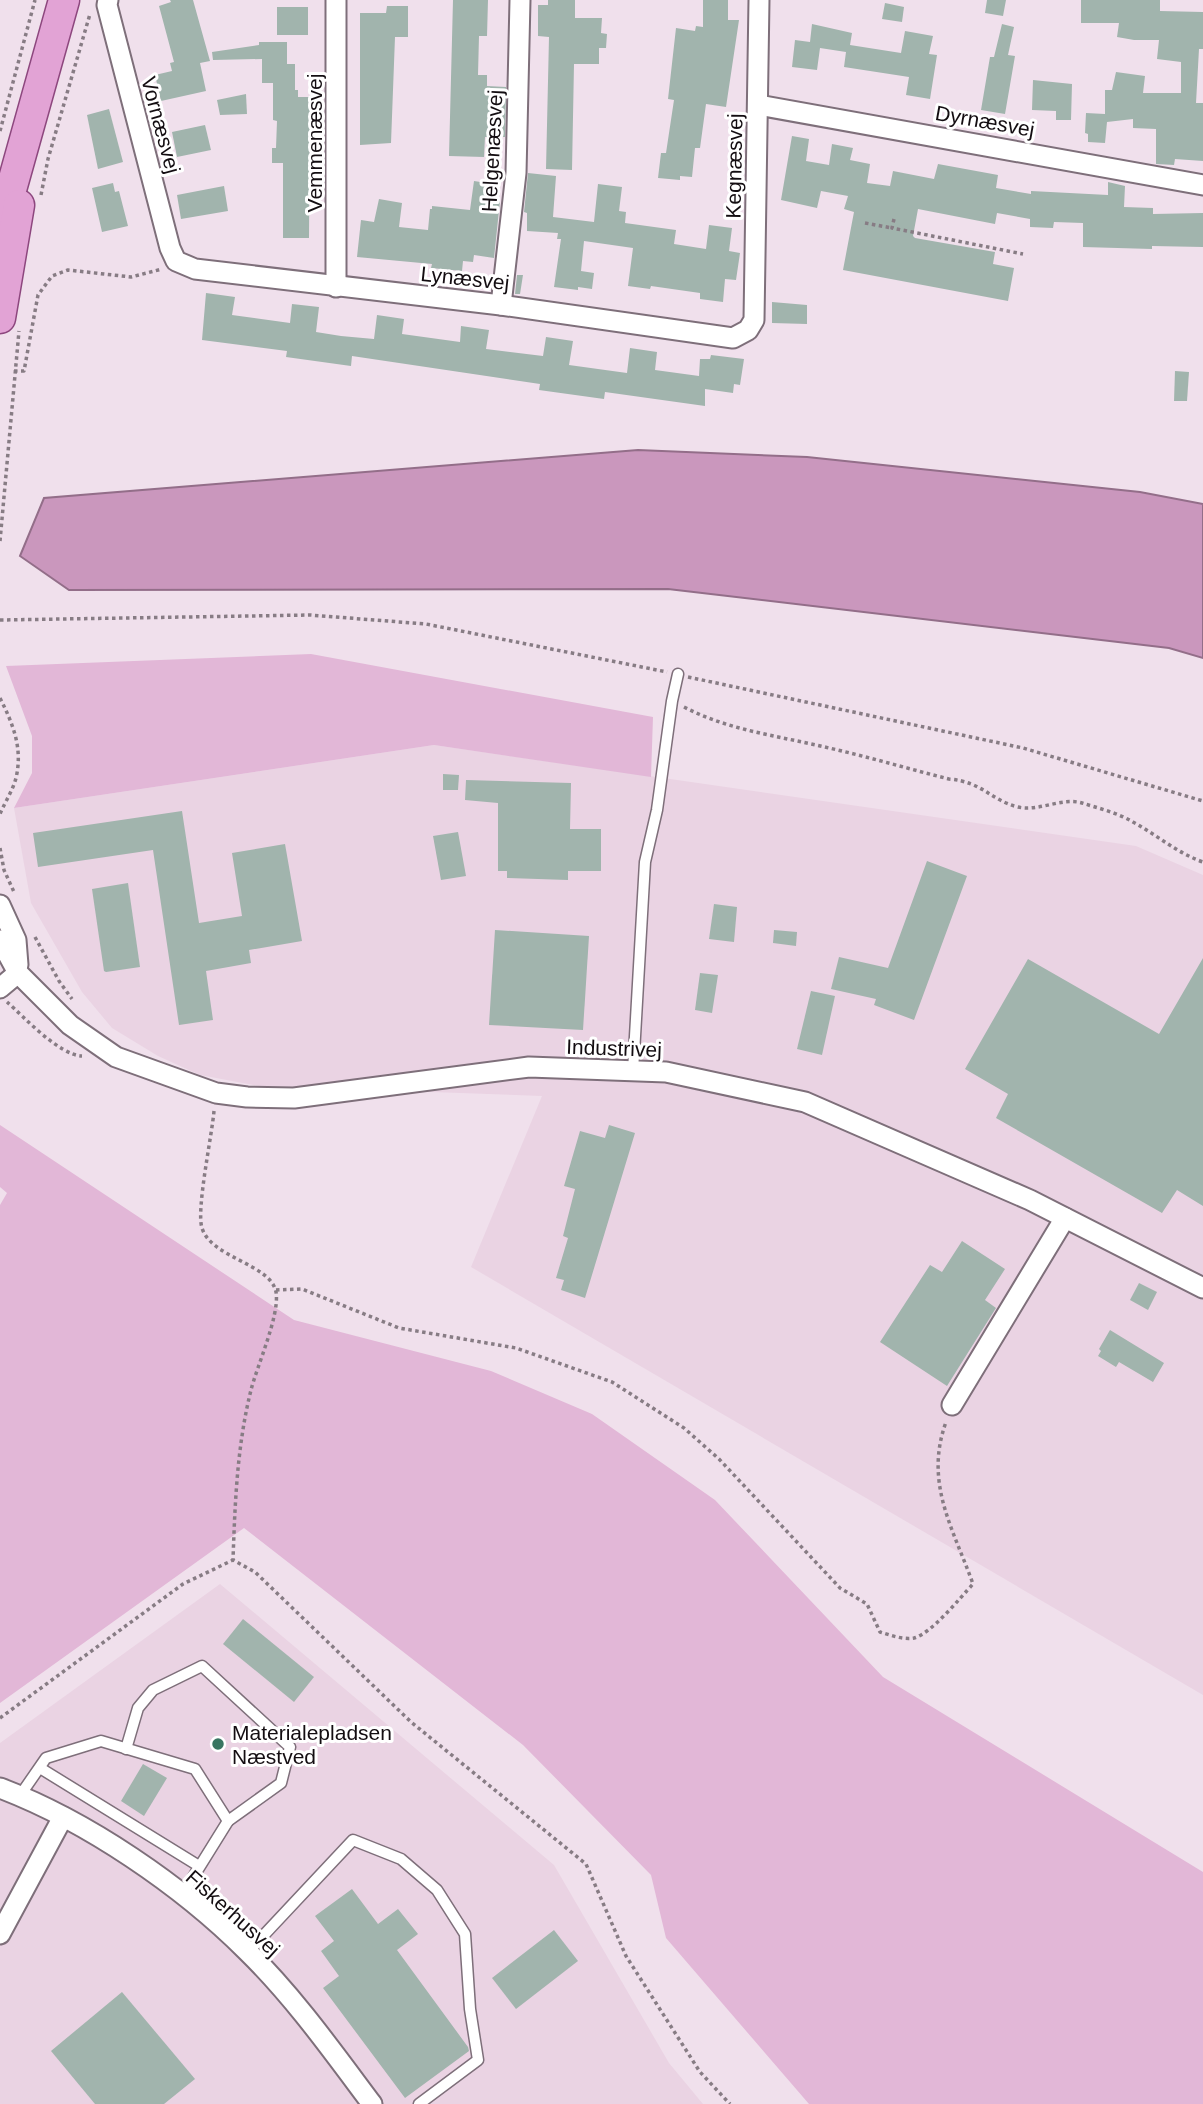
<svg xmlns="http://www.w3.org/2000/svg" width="1203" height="2104" viewBox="0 0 1203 2104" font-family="Arial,sans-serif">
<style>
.built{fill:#ead3e3}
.green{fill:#e2b7d7}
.water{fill:#ca97bd;stroke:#936e89;stroke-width:2}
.building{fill:#a1b4ad}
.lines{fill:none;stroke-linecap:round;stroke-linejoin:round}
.service-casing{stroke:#7e6f7a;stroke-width:13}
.minor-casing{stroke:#7e6f7a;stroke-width:23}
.primary-casing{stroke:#8d477e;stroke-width:33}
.path{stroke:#877c84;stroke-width:3.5;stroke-dasharray:3.5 3.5;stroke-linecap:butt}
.service{stroke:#fff;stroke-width:10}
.minor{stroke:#fff;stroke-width:19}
.primary{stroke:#e2a3d5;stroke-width:30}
.poi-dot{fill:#387561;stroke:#fff;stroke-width:2.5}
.labels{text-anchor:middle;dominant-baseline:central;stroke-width:6;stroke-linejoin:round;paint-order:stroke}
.street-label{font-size:21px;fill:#130d11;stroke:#fff}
.poi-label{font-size:21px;fill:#130d11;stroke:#fff;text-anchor:start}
</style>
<rect width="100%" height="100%" fill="#f0e0ec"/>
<g class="built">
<polygon points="434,745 1136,846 1203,875 1203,1695 471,1267 542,1096 259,1086 200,1075 158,1056 112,1028 82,992 31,903 14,808"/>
<polygon points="220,1584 554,1865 669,2063 703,2104 0,2104 0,1743"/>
</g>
<g class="green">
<polygon points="311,654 653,717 651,777 434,745 14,808 32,773 32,736 6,666"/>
<polygon points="0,1125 294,1320 491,1371 592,1414 715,1500 883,1677 1203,1872 1203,2104 809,2104 666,1938 651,1875 523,1745 244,1528 0,1703 0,1205 7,1193 0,1187"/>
</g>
<polygon class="water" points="638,450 807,457 1140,492 1203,504 1203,658 1169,648 668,589 69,590 20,556 44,498"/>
<g class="building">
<polygon points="170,0 193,0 210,61 200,63 206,91 161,101 155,75 172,71 170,63 174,62 159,6 171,2"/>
<polygon points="453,0 488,0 487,36 479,36 478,75 487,75 487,86 506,87 505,137 485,137 484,157 449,156"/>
<polygon points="548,0 575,0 575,18 602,18 601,33 607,34 606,48 599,48 599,64 574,64 572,170 546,169 549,37 538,36 538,5 548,5"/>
<polygon points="703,0 728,0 728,20 739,20 726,107 706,104 700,148 695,148 692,177 680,176 680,180 658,178 661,153 666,153 674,100 668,99 676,28 695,31 696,26 703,27"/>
<polygon points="987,0 1006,0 1003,16 985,13"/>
<polygon points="1081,0 1160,0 1160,11 1203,12 1203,49 1199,49 1196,103 1203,103 1203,161 1175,159 1174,165 1156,164 1156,129 1133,128 1133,119 1107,122 1105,143 1088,142 1088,134 1085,133 1086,113 1105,114 1105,90 1112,90 1116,72 1145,76 1143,93 1181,93 1181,62 1157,59 1159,40 1134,40 1117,37 1119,23 1081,23"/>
<polygon points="885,3 904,7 902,22 882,19"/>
<polygon points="387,6 408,6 408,37 395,37 391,143 360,145 360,13 386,13"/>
<rect x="277" y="7" width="31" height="28"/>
<polygon points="812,24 852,33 850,45 901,53 905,31 933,36 929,54 937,55 930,99 906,95 909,77 844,67 846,52 820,48 817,70 792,67 795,40 810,42"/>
<polygon points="1002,24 1014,27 1008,55 1015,56 1005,114 981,110 990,57 994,57"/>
<polygon points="259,42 287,42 287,64 295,64 295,90 298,90 298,97 310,97 309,238 283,238 283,163 272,163 272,148 276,148 277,121 273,120 273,83 262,83 262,59 213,60 212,52 259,45"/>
<polygon points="1033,80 1072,84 1071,120 1056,120 1056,111 1032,110"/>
<polygon points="246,94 247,114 220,115 217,100"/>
<polygon points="109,109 123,162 98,169 87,115"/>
<polygon points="205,125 211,150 177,157 172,132"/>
<polygon points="792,136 809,139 806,161 829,165 832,144 853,148 850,160 870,164 867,183 890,186 893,171 934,179 938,164 998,175 996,188 1031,194 1031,191 1108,195 1108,182 1125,186 1124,207 1153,208 1153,214 1203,213 1203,247 1152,246 1152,249 1083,247 1083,223 1054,222 1053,228 1030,227 1030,219 997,213 995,224 918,209 913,236 915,238 995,252 993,264 1014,268 1008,301 843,270 854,212 844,209 848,196 821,191 817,208 781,200"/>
<polygon points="528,173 556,176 553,217 594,222 598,184 622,187 619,211 626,212 625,223 676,230 674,244 706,249 709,225 732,228 729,251 740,253 736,280 725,279 723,302 700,299 700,293 651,286 650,289 628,286 633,248 584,241 581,271 594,273 592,289 578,287 578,290 554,287 561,239 557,239 558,233 527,231 527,213 524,212"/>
<polygon points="474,181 493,184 491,200 500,201 494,258 474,255 473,262 463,261 462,271 431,268 432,264 357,257 361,220 374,222 379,199 402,203 399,227 428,230 430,209 432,209 432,206 470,210"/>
<polygon points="113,183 115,192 119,191 128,226 102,232 92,188"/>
<polygon points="224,186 228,211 181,219 177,195"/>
<polygon points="517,275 523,275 520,294 515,294"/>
<polygon points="206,293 235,297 232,315 290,323 292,304 319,307 316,332 341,336 374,339 377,315 404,319 402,334 460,342 461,326 489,330 486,349 543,356 546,337 573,341 569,365 627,373 630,348 657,352 655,370 699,376 700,359 710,359 711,355 744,359 740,385 734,384 733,393 705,389 705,406 605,392 604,399 539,390 540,384 352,356 351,366 286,357 287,351 202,340"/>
<polygon points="772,302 807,305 807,324 772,323"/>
<polygon points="1175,371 1189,372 1187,401 1174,401"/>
<polygon points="443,774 459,775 458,790 443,790"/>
<polygon points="466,780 571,783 570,829 601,829 601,871 568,871 568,880 507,878 507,871 498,871 498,803 465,800"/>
<polygon points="182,811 199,923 242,916 232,853 285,844 302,941 249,950 251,963 206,971 213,1020 179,1025 153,850 38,867 33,833"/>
<polygon points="458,832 466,876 441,880 433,836"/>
<polygon points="927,861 967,876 914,1020 874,1005 876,999 831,989 839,957 888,968"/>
<polygon points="128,883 140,967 106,972 104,971 92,889"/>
<polygon points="714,904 737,907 734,942 709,939"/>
<polygon points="495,930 589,936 583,1030 489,1025"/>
<polygon points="774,930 797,932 796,946 773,943"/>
<polygon points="1203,958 1203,1206 1177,1190 1162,1213 996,1118 1008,1094 965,1069 1028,959 1159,1034"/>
<polygon points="700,973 718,975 712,1013 695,1010"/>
<polygon points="811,991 835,996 822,1055 797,1049"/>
<polygon points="609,1125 635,1133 585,1298 561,1290 564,1280 556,1278 568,1238 563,1236 575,1189 564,1186 580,1131 605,1138"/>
<polygon points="962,1241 1005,1269 985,1300 996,1308 947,1386 880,1342 930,1265 942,1272"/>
<polygon points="1139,1283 1157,1292 1148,1310 1130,1300"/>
<polygon points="1110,1330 1164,1363 1153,1382 1119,1362 1116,1367 1098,1356 1101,1351 1099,1349"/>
<polygon points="243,1619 314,1677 294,1702 223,1644"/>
<polygon points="143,1764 167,1778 144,1816 121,1801"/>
<polygon points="352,1889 378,1924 398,1909 418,1934 397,1950 468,2047 469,2051 405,2098 323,1988 339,1976 321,1951 334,1941 315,1916"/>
<polygon points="554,1930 578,1961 516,2009 492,1978"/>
<polygon points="122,1992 195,2079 164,2104 95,2104 51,2051"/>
</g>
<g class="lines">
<g class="service-casing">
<g id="service">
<polyline points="633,1071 645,862 657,810 672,701 678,674"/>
<polyline points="126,1749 138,1708 153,1690 202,1666 290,1747 281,1783 228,1821"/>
<polyline points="40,1768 199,1866"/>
<polyline points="19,1797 46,1758 101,1741 195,1769 228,1821 182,1895"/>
<polyline points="248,1952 353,1840 401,1859 437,1890 465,1934 470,2009 478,2060 419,2104"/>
</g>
</g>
<g class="minor-casing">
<g id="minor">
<polyline points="108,0 107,5 170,248 176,261 195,269 501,305 733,338 748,330 754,320 759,0"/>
<polyline points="758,105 1203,185"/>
<polyline points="336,287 336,0"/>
<polyline points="501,305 516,173 520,0"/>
<polyline points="0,905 16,940 18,965"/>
<polyline points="0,940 18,973 70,1025 116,1057 216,1093 247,1097 294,1098 529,1067 666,1072 805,1102 1030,1200 1203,1288"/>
<polyline points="0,988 18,973"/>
<polyline points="952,1405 1065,1218"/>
<path d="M0,1788C87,1821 182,1886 247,1951C294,1997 333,2052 372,2104"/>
<polyline points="0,1934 63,1817"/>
</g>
</g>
<g class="primary-casing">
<g id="primary">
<polyline points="0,229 64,0"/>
<polyline points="0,318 19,205"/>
</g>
</g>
<g class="path">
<polyline points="0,131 35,0"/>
<polyline points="41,195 48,159 90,14"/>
<polyline points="894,219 892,228 1023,254"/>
<polyline points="865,223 892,228"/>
<polyline points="14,371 24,371 38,295 52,276 68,270 131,277 162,269"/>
<polyline points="0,541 19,331"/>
<polyline points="0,620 310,615 426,624 667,672"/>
<polyline points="688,677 1023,748 1203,801"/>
<path d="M0,698C13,724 23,748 16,778C13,790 5,802 0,814"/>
<path d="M684,707C730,731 780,736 829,748C869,757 909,769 949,779C983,782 990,800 1018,807C1038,812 1062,797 1082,803C1098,808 1118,813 1133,822C1157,835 1177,853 1203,862"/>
<polyline points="0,848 4,870 14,892"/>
<polyline points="35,937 59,981 72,999"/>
<path d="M7,1002C24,1017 59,1055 82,1056"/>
<path d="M214,1111C212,1135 196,1210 202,1228C211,1258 271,1264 276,1292C280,1315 257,1366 251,1390C237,1446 235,1503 233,1560L255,1572L411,1722L586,1864L626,1956L700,2072L730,2104"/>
<path d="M276,1290L302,1289L399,1328L516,1348L612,1382L684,1428L719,1459L840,1588L867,1604L880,1632C890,1635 903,1640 914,1638C932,1633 959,1599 973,1584C953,1528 924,1483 946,1422"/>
<polyline points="0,1718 183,1584 233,1560"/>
</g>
<use href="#service" class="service"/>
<use href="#minor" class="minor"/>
<use href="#primary" class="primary"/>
</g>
<circle class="poi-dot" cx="218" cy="1744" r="7"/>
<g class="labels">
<g class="street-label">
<text transform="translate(985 121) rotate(10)">Dyrnæsvej</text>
<text transform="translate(161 125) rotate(75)">Vornæsvej</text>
<text transform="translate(314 143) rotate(-90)">Vemmenæsvej</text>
<text transform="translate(492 151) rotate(-87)">Helgenæsvej</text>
<text transform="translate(734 166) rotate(-89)">Kegnæsvej</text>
<text transform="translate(465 278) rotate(6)">Lynæsvej</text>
<text transform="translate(614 1048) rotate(2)">Industrivej</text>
<text transform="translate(233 1913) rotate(42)">Fiskerhusvej</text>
</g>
<g class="poi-label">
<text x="232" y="1732">Materialepladsen<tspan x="232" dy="24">Næstved</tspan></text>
</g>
</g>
</svg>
